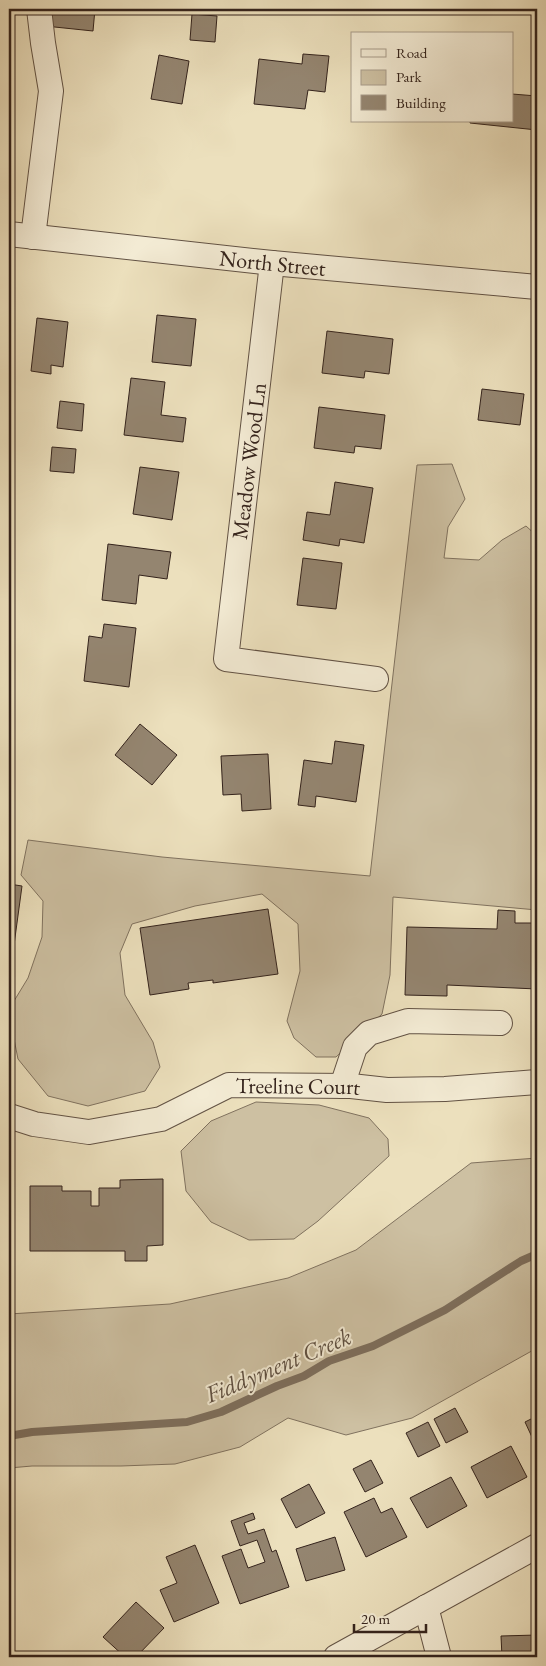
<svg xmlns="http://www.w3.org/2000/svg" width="546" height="1666" viewBox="0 0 546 1666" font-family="'EB Garamond',serif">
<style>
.green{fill:#cdc0a2;stroke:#80725f}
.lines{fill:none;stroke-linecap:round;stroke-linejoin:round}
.stream{stroke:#7d6e5c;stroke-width:8}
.building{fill:#948570;stroke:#34231c}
.minor-casing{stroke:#625244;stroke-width:26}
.minor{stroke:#f3ebd4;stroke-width:24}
.labels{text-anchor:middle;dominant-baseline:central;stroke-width:4;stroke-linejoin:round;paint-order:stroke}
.street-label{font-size:22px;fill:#34231c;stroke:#f3ebd4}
.water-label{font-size:24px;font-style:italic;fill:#5e4f41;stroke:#f3ebd4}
</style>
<rect width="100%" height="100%" fill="#ece0bd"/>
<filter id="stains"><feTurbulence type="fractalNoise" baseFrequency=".004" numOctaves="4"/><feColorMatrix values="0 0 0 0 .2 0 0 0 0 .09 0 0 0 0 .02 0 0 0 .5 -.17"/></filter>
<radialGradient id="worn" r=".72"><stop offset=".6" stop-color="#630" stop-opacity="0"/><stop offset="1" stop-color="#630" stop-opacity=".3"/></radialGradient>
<g class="green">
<polygon points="452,464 465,499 448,527 444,558 479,560 502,540 526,526 537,536 537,910 393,897 390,975 382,1014 336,1057 316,1057 294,1038 287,1021 300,971 298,924 262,894 195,906 132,924 120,953 125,995 153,1042 160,1067 145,1091 88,1106 48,1096 18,1059 11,1024 14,1001 28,978 42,937 43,901 21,875 28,840 162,857 370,876 417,465"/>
<polygon points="256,1102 319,1105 369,1118 388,1139 389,1156 318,1221 294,1239 249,1240 211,1222 186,1191 181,1151 211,1121"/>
<polygon points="537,1158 537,1348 412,1418 346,1435 288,1418 240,1447 175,1464 121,1466 32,1466 9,1468 9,1314 170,1304 288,1278 356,1250 471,1163"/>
</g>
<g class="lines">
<polyline class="stream" points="9,1436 32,1432 187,1422 221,1412 277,1386 304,1376 329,1361 373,1346 445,1310 521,1261 537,1254"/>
</g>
<g class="building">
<polygon points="46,9 95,9 93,31 45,26"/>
<polygon points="192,14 217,16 215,42 190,40"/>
<polygon points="303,54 329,56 325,92 308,90 305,109 254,104 259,59 302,64"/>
<polygon points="159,55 189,61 182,104 151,99"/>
<polygon points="512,94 537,96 537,130 470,123 470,121 512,121"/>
<polygon points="157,315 196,319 191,366 152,362"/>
<polygon points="37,318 68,322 63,367 51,365 51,374 31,371"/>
<polygon points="327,331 393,339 389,374 365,371 364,378 322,373"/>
<polygon points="131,378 165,382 161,415 186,418 183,442 124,435"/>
<polygon points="482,389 524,394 520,425 478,420"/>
<polygon points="60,401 84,404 82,431 57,428"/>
<polygon points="319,407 385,415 381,449 355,446 354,453 314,448"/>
<polygon points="52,447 76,449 74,473 50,471"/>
<polygon points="140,467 179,472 172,520 133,514"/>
<polygon points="335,482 373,488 364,543 340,539 339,546 303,540 307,512 330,515"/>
<polygon points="108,544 171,552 167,579 139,575 136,604 102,600"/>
<polygon points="303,558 342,563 336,609 297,605"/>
<polygon points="104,624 136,628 129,687 84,681 89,636 102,638"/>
<polygon points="140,724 177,755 152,785 115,755"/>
<polygon points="335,741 364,745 356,802 316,796 315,807 298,805 304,760 332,764"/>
<polygon points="268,754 271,809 242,811 241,794 223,795 221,756"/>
<polygon points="9,884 22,886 14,945 9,944"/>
<polygon points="268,909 278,974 213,983 213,980 188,983 189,989 150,995 140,928"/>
<polygon points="498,910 515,911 515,923 537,923 537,989 447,985 447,996 405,995 407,927 497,929"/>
<polygon points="163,1179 163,1245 147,1246 147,1261 125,1261 125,1251 30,1251 30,1186 62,1186 62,1191 91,1191 91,1206 99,1206 99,1188 120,1188 120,1180"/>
<polygon points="455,1408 468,1432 446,1443 434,1419"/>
<polygon points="537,1416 537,1448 525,1422"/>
<polygon points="428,1422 440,1446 418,1457 406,1433"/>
<polygon points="511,1446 527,1477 487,1498 471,1467"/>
<polygon points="371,1460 383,1483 365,1492 353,1469"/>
<polygon points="451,1477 467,1506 427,1528 410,1498"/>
<polygon points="309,1484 325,1513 296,1528 281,1499"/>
<polygon points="374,1498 381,1513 392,1508 407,1537 366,1557 344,1512"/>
<polygon points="253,1513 255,1519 244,1523 248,1534 264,1529 272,1552 276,1550 289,1587 240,1604 222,1556 241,1549 248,1568 265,1562 257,1540 240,1546 231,1521"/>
<polygon points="335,1537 345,1570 306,1581 296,1549"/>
<polygon points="195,1545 219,1603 174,1622 160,1590 177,1583 166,1557"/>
<polygon points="136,1602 164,1628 136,1657 125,1657 103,1637"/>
<polygon points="537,1635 537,1657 502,1657 501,1636"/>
</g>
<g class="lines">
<g class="minor-casing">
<g id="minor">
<path id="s1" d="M9,234L272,263L537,287"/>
<polyline points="33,237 51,91 43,43 39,9"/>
<polyline points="272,263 226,659 376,679"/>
<polyline points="342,1086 355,1047 369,1033 408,1021 500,1023"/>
<path id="s2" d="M9,1116L34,1124L89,1132L161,1119L229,1085L351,1086L387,1090L445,1089L537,1082"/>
<polyline points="426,1607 439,1657"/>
<polyline points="336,1657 537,1546"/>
</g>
</g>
<use href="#minor" class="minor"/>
</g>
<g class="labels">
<g class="street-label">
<text stroke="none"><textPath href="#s1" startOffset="265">North Street</textPath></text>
<text transform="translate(249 461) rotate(-83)">Meadow Wood Ln</text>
<text stroke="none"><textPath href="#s2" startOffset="300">Treeline Court</textPath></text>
</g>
<g class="water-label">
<text transform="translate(278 1365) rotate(-23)">Fiddyment Creek</text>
</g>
</g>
<rect width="546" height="1666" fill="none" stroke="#ece0bd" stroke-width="30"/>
<rect x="10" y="10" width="526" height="1646" fill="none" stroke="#34231c" stroke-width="2.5"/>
<rect x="15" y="15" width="516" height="1636" fill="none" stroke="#34231c"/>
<rect x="351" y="32" width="162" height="90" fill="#f3ebd4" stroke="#a79b8a"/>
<rect x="361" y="49" width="25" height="8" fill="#f3ebd4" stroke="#a79b8a"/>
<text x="396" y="58" font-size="15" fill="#34231c">Road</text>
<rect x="361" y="70" width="25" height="15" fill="#cdc0a2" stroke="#a79b8a"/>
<text x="396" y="82" font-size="15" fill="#34231c">Park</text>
<rect x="361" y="95" width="25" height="15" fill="#948570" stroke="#a79b8a"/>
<text x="396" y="108" font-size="15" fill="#34231c">Building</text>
<path d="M354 1624v8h72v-8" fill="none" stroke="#34231c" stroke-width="2.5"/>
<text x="361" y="1624" font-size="15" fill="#34231c" stroke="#f3ebd4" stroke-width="4" paint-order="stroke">20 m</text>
<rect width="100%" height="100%" filter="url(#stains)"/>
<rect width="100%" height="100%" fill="url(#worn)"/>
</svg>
